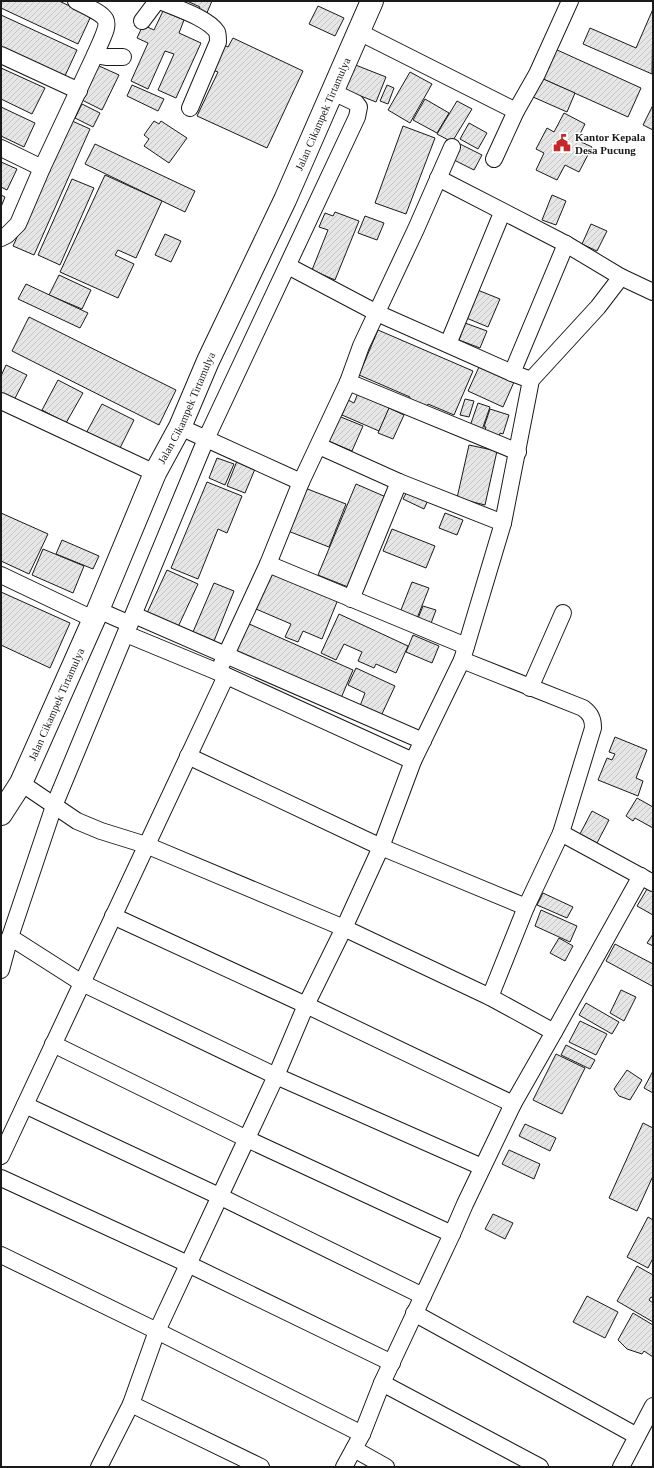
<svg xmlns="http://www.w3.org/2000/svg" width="654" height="1468" viewBox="0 0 654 1468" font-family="'Times New Roman',serif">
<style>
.building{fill:url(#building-hatch);stroke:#1a1a1a}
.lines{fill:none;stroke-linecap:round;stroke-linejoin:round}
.street-casing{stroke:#1a1a1a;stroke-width:18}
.secondary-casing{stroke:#1a1a1a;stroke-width:24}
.street{stroke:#fff;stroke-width:16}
.secondary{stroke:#fff;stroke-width:22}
.labels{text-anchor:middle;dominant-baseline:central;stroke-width:3;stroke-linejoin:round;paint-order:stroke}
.street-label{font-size:11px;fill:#1a1a1a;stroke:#fff}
.poi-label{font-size:11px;font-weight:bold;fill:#1a1a1a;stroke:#fff;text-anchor:start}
</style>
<defs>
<pattern id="building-hatch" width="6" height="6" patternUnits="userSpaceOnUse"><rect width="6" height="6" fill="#e6e6e6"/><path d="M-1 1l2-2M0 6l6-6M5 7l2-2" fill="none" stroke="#c5c5c5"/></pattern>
</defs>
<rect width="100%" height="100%" fill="#fff"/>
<g class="building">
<polygon points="1,1 59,1 91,16 78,44 1,8"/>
<polygon points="176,1 212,1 206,15 198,11 200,7 187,1 185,5"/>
<polygon points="318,6 344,18 335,36 309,24"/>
<polygon points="653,9 652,74 583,44 590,28 636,48"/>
<polygon points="163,11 184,20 179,33 201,43 176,98 158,90 174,54 165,51 148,89 131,81 148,43 137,38 143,25 154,30"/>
<polygon points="1,15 77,50 64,78 1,49"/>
<polygon points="233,38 303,71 267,148 197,116 218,72 210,69 222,44 228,47"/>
<polygon points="555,49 641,88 628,117 541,78"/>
<polygon points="353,64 386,77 376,102 343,89"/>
<polygon points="97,65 119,75 102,110 80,99"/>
<polygon points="1,68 45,88 32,114 1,99"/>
<polygon points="410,72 432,84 410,123 388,110"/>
<polygon points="541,78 575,93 567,112 533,97"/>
<polygon points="132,85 164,99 158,111 127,96"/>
<polygon points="387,85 394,88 388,104 380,101"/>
<polygon points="425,99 449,113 437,133 413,120"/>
<polygon points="457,101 472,109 452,142 437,134"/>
<polygon points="82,104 100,113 93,127 75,118"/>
<polygon points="653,105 653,130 643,125"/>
<polygon points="1,107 35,123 24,147 1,136"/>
<polygon points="564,113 585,124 577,140 592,147 579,172 565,165 557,180 536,170 544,153 536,149 547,128 554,132"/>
<polygon points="70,120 90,129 34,255 13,246"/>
<polygon points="154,121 159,124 161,121 187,138 169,163 144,146 149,139 144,135"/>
<polygon points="469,123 487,133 478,149 460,139"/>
<polygon points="403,126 435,138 406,214 375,203"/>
<polygon points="458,143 482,155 474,170 450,158"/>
<polygon points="95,144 195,191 185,212 85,164"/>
<polygon points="1,162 17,169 7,190 1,187"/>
<polygon points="105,175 162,201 136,258 118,250 115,255 134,264 118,298 60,272"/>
<polygon points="72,179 94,188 60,265 38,255"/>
<polygon points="1,195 5,197 1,207"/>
<polygon points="552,195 566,201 556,225 542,220"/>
<polygon points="335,212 359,221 335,280 312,270 328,230 319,227 325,213 333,216"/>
<polygon points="365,216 384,223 377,240 358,233"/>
<polygon points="591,224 607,231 597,251 582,244"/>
<polygon points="165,234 181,241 171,262 155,255"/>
<polygon points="59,275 91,290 82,309 49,295"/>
<polygon points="26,284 88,313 80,328 18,299"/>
<polygon points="475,289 500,299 488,327 464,317"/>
<polygon points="29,317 176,390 159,425 12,351"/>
<polygon points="465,323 487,331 480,348 459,340"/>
<polygon points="378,330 473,371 454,415 428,404 426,408 409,401 410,397 359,375"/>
<polygon points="6,365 27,375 13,402 1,396 1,376"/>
<polygon points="479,367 514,382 503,407 468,391"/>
<polygon points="58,380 83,393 66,423 42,410"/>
<polygon points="358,393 390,407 379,431 342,415 348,400 354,403"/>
<polygon points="465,399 474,401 469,417 460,415"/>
<polygon points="478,403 490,407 482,430 470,426"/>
<polygon points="102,404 134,420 117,454 84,437"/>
<polygon points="389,408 404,415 393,439 378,433"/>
<polygon points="490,409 509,415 503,434 500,433 499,438 484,433 486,427 484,427"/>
<polygon points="336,415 363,426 352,451 326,440"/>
<polygon points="469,445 497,451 485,505 457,498"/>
<polygon points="217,458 234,464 225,485 209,478"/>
<polygon points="237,461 255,469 245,493 227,486"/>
<polygon points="207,482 242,496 227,533 218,529 198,579 171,568"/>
<polygon points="356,484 386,497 348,587 318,575"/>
<polygon points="305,488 346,504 329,547 288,531"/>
<polygon points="409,488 429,498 424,509 403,499"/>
<polygon points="1,513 48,534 29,574 1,561"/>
<polygon points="445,513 463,520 457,535 439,528"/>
<polygon points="392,529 435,546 426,568 383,551"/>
<polygon points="62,540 99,556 93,569 56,554"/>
<polygon points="43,549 84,566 73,593 32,575"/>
<polygon points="273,569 339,597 322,639 303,631 298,642 285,637 291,624 256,609"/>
<polygon points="167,570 198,584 178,627 147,613"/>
<polygon points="412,582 429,588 416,621 399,615"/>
<polygon points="214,583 234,591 214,641 193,632"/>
<polygon points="1,592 70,623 50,668 1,645"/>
<polygon points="423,606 436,610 430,626 417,621"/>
<polygon points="339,614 408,646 396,673 376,664 374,668 358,661 362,652 344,644 336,660 321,653"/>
<polygon points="247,623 353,670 341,698 234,651"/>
<polygon points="413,635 439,646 432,663 406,652"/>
<polygon points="356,668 395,686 381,716 360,706 365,693 348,685"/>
<polygon points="615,737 647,750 636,778 643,781 638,796 598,780 607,758 612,760 615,754 609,752"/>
<polygon points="637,798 653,807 653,828 635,818 633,821 626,816"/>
<polygon points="592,811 609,820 597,843 580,834"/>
<polygon points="650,884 653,886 653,915 637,906"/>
<polygon points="543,893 573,907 567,918 537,905"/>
<polygon points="541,910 577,926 570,942 535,926"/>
<polygon points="653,934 653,946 647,943"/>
<polygon points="559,938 573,946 565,961 550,953"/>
<polygon points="615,944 653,964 653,983 652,986 606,961"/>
<polygon points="621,990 636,997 624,1021 610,1013"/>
<polygon points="586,1003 619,1022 612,1034 579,1015"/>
<polygon points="580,1021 607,1034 596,1055 569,1042"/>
<polygon points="566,1045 595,1060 590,1069 561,1055"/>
<polygon points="556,1054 585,1068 562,1114 533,1100"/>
<polygon points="627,1070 642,1080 630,1100 619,1096 614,1089"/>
<polygon points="653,1071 653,1093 644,1088"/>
<polygon points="643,1123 653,1128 653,1176 637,1211 609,1198"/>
<polygon points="525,1124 556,1138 550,1151 519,1136"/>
<polygon points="509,1150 540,1164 534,1179 502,1164"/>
<polygon points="493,1214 513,1223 505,1239 485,1229"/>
<polygon points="648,1217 653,1220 653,1258 648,1268 627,1257"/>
<polygon points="637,1266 653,1275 653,1298 651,1297 649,1300 653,1303 653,1322 617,1301"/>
<polygon points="587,1296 618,1312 605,1338 573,1322"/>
<polygon points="633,1313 653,1325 653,1357 644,1351 642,1354 627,1349 618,1340"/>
</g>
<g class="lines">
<g class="street-casing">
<g id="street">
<path d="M76,1C115,20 111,18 95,55"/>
<path d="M160,1C176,8 208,18 217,32C218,35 218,38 218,42L190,108"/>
<polyline points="142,21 157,1"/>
<polyline points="359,32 516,111"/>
<polyline points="1,55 79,91"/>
<polyline points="1,148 42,168"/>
<polyline points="494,159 516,111 537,74 570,1"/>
<polyline points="438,178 566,244 621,277 653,292"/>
<polyline points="1,238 7,235 18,224 42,168 95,55 106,57 123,57"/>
<polyline points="288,266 377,313 512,373 531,380"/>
<polyline points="448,344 502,213"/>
<polyline points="512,373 566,244"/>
<polyline points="348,382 518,452"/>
<polyline points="1,401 155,473"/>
<polyline points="180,427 301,482"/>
<polyline points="319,446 399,482 503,523"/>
<polyline points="268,564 466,646"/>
<polyline points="1,575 93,619"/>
<polyline points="351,599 399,482"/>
<polyline points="98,610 130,624"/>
<polyline points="134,615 423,741"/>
<polyline points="126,634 218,672 413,761"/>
<path d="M462,660L583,708C591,714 593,719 593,728L561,833L526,907L490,997"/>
<polyline points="218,672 268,564 301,482 348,382 361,346 416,229 452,147"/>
<polyline points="530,688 563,613"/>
<polyline points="188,756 381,847 526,907"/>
<polyline points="21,783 77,821 101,831 146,845 344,928 490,997 554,1032"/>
<polyline points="561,833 653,883"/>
<polyline points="113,916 306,1005 513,1104"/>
<polyline points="10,937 82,983 276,1076 482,1167"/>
<polyline points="1,970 10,937 54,806 206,439 357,117 359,107 356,103 333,92"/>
<polyline points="53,1044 247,1139 452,1234"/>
<polyline points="25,1105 221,1197 423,1296"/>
<polyline points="1,1156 226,676"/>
<polyline points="1,1178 188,1264 392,1363"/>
<polyline points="1,1255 157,1331 362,1434"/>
<polyline points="414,1313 637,1436"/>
<polyline points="382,1383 540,1467"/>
<polyline points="131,1404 261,1467"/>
<polyline points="354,1449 386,1467"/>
<polyline points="99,1467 131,1404 157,1331 276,1076 306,1005 344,928 381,847 413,761 462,660 503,523 531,380 598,307 621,277"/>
<polyline points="344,1467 362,1434 382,1383 452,1234 465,1204 513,1104 554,1032 641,876"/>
<polyline points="621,1467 653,1406"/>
</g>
</g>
<g class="secondary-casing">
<g id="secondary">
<path id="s1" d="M1,814L21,783L98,610L155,473L180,427L208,361L285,200L372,1"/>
</g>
</g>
<use href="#street" class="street"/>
<use href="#secondary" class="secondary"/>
</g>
<defs>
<g id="civic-bare" transform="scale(1.38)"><path d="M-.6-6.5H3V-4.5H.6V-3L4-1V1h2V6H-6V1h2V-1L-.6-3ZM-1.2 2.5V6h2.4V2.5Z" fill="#c62828" stroke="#fff" stroke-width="2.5" paint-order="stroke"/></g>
</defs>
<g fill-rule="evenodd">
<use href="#civic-bare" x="562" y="143"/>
</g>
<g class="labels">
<g class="street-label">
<text stroke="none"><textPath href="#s1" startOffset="771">Jalan Cikampek Tirtamulya</textPath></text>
<text stroke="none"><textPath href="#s1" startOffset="447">Jalan Cikampek Tirtamulya</textPath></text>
<text stroke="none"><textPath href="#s1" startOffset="123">Jalan Cikampek Tirtamulya</textPath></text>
</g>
<g class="poi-label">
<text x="575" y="137">Kantor Kepala<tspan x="575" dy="13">Desa Pucung</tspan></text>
</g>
</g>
<rect width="654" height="1468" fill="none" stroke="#1a1a1a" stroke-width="4"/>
</svg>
